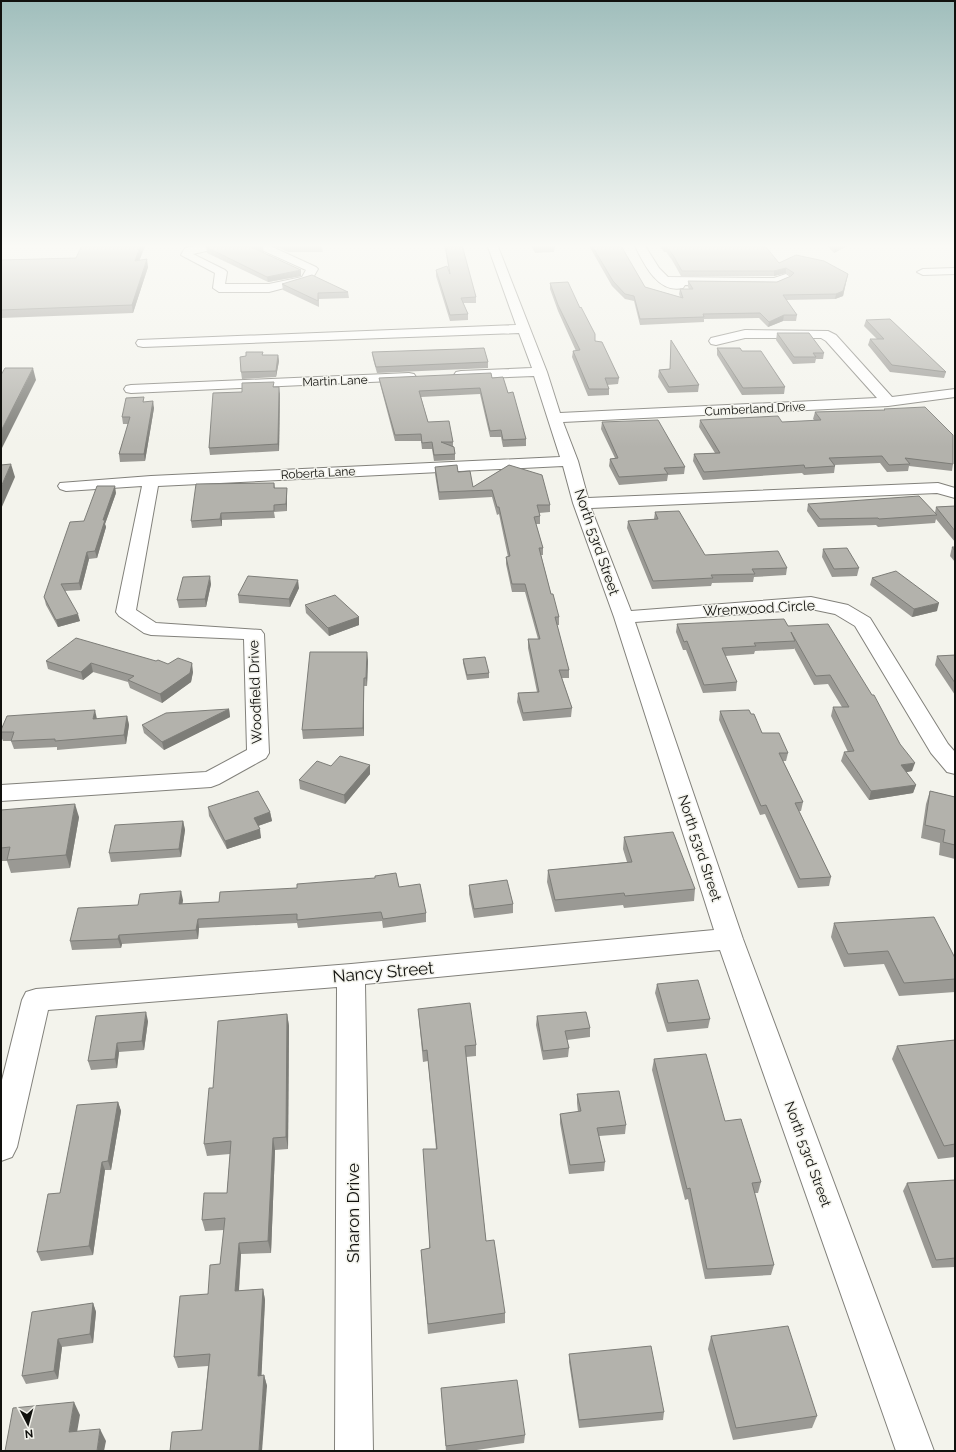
<svg xmlns="http://www.w3.org/2000/svg" width="956" height="1452" viewBox="0 0 956 1452" font-family="Raleway,sans-serif">
<style>
.lines{fill:none;stroke-linecap:round;stroke-linejoin:round}
.minor-casing{stroke:#82817b;stroke-width:2}
.minor{fill:#fff;fill-rule:evenodd}
.wall{fill:#9a9994}
.shaded-wall{fill:#7d7d78}
.building{fill:#b3b2ac;stroke:#7d7d78}
.labels{text-anchor:middle;dominant-baseline:central;stroke-width:3;stroke-linejoin:round;paint-order:stroke}
.far-street-label{font-size:12px;fill:#11110e;stroke:#f3f3ec}
.street-label{font-size:14px;fill:#11110e;stroke:#f3f3ec}
.near-street-label{font-size:17px;fill:#11110e;stroke:#f3f3ec}
</style>
<rect width="100%" height="100%" fill="#f3f3ec"/>
<g class="lines">
<g class="minor-casing">
<g id="minor">
<polygon points="205,244 229,244 228,246 193,254 225,270 227,272 225,284 269,284 302,277 306,270 253,246 252,244 266,244 316,267 318,269 311,281 269,292 219,292 213,288 215,273 181,255 185,248"/>
<polygon points="487,244 497,244 547,372 560,413 877,398 826,341 821,338 745,338 716,345 711,344 709,341 711,338 745,330 828,331 836,335 892,397 955,389 955,397 888,406 563,422 578,461 588,498 938,483 955,488 955,498 937,493 591,508 631,611 811,597 848,605 870,618 948,744 955,752 955,774 947,772 931,753 855,626 835,614 811,609 635,622 743,939 934,1451 896,1451 720,950 365,984 373,1451 335,1451 337,987 48,1010 17,1147 12,1157 1,1161 1,1084 22,1000 26,992 36,989 351,964 714,930 614,617 573,503 563,466 158,486 136,610 156,623 261,630 264,634 269,753 266,758 219,784 211,787 1,801 1,785 206,772 247,750 244,639 151,635 144,633 119,616 116,612 142,486 66,491 60,489 58,486 60,483 151,476 560,457 534,376 461,379 456,378 454,375 456,372 461,371 532,368 519,333 143,347 138,346 136,343 138,340 516,325"/>
<path d="M634,244H644L659,268L668,277L774,278L786,274L792,278L790,280L776,286L685,285L683,288C657,294 643,262 634,244Z"/>
<polygon points="955,268 955,274 923,275 917,272 923,269"/>
<polygon points="409,373 414,374 416,377 414,380 131,393 126,392 124,389 126,386 131,385"/>
</g>
</g>
<use href="#minor" class="minor"/>
</g>
<g class="wall">
<polygon points="91,244 146,244 139,260 148,267 133,313 1,318 1,260 76,258"/>
<polygon points="269,244 317,244 322,246 323,252 288,252"/>
<polygon points="444,244 460,244 476,297 476,303 463,303 468,314 468,320 450,321 436,276 436,270 449,270"/>
<polygon points="530,244 553,244 555,247 554,252 535,253"/>
<polygon points="588,244 620,244 645,287 680,297 679,294 680,289 689,289 688,287 688,281 777,282 791,276 786,273 774,276 681,276 672,260 666,252 664,252 658,244 755,244 779,263 848,274 843,296 835,299 786,300 797,315 796,321 783,321 768,327 759,318 704,319 704,322 640,325 634,301 625,299 612,286"/>
<polygon points="825,244 851,244 834,253"/>
<polygon points="206,247 263,247 264,253 263,253 301,276 268,282 207,253"/>
<polygon points="550,283 595,341 619,378 618,384 607,385 609,389 609,395 588,396 572,357 573,351 576,351 558,311 550,289"/>
<polygon points="282,284 348,292 349,298 319,299 319,307 283,290"/>
<polygon points="866,320 946,372 944,378 890,372 868,345 870,339 877,339 864,326"/>
<polygon points="777,333 824,353 823,359 816,359 815,363 793,364 776,340"/>
<polygon points="671,340 699,385 698,392 668,393 658,377 659,370 670,369"/>
<polygon points="717,348 742,351 785,387 784,394 742,395 717,355"/>
<polygon points="372,352 488,362 488,368 377,373 373,359"/>
<polygon points="263,355 278,355 279,361 276,377 242,379 241,372"/>
<polygon points="379,378 492,378 508,393 526,439 526,446 503,447 501,437 490,437 480,394 421,397 428,422 453,442 453,446 455,454 455,460 434,461 432,449 422,449 421,441 395,441 380,384"/>
<polygon points="274,387 280,394 279,451 210,455 209,448 242,392"/>
<polygon points="145,402 154,408 145,461 120,462 119,454 128,424 123,424 122,417"/>
<polygon points="884,409 953,464 952,471 909,466 908,471 887,472 880,463 834,465 835,466 834,473 804,475 802,473 703,480 693,461 694,454 715,453 699,427 700,420 782,422 815,421 813,419 815,412 884,410"/>
<polygon points="602,422 685,467 684,474 668,475 667,481 619,485 609,466 610,459 615,458 601,429"/>
<polygon points="509,465 550,505 550,512 539,513 540,516 540,524 536,524 543,548 543,555 541,555 551,594 559,617 559,625 557,625 569,670 569,678 562,678 572,708 571,717 523,721 517,702 518,693 537,692 528,648 528,639 538,639 525,592 512,592 506,564 506,557 508,557 499,514 497,515 492,497 439,500 435,474 435,467 458,472 473,487"/>
<polygon points="274,483 275,488 287,488 287,511 274,512 275,518 222,520 222,526 192,528 191,521"/>
<polygon points="116,493 105,524 106,527 97,558 89,559 81,590 65,591 80,621 58,627 46,605 44,597 84,521"/>
<polygon points="808,504 935,513 936,507 955,506 955,542 936,519 935,523 878,527 876,525 818,527 807,511"/>
<polygon points="655,512 705,555 787,568 786,575 754,577 753,582 712,583 711,586 652,589 627,528 628,521 654,519"/>
<polygon points="952,547 955,547 955,562 950,556"/>
<polygon points="823,549 859,568 857,576 832,577 822,557"/>
<polygon points="872,578 937,611 912,617 870,585"/>
<polygon points="211,584 206,607 179,608 177,600"/>
<polygon points="299,588 290,607 239,603 238,595"/>
<polygon points="305,605 359,617 359,625 329,636 306,613"/>
<polygon points="677,624 788,626 912,771 906,772 916,785 913,793 869,800 841,761 844,752 848,752 831,716 833,707 842,707 828,684 814,685 794,648 794,649 755,651 754,654 725,656 737,682 736,691 703,693 686,650 683,650 676,632"/>
<polygon points="955,655 955,695 935,665 937,656"/>
<polygon points="463,659 489,673 489,678 467,680 463,663"/>
<polygon points="368,660 367,686 364,686 364,736 303,739 302,730"/>
<polygon points="46,661 168,664 193,672 191,682 162,703 130,688 128,682 93,672 83,680 48,669"/>
<polygon points="229,709 230,717 164,750 144,733 142,725"/>
<polygon points="720,711 751,714 762,733 788,753 786,761 783,761 803,802 801,811 799,811 831,877 829,886 798,888 765,814 760,815 719,720"/>
<polygon points="127,716 129,725 126,744 57,750 57,747 14,749 11,741 3,741 1,736 1,730 97,719"/>
<polygon points="370,765 370,774 345,804 300,789 299,780 331,766"/>
<polygon points="930,791 955,797 955,859 939,855 940,843 921,838 926,804"/>
<polygon points="208,807 270,812 272,821 258,826 261,838 227,849 209,816"/>
<polygon points="1,810 79,817 70,868 11,873 7,861 1,861"/>
<polygon points="183,821 185,830 181,857 111,862 109,853"/>
<polygon points="624,837 695,889 694,901 624,908 623,905 555,912 547,882 548,870 627,862 623,849"/>
<polygon points="469,885 513,904 513,913 474,918 469,894"/>
<polygon points="399,887 426,913 426,922 383,928 382,921 298,928 297,923 199,928 198,939 122,944 121,948 72,950 70,941 138,905 183,900 182,904 219,902"/>
<polygon points="834,923 955,958 955,992 899,996 884,964 844,967 831,937"/>
<polygon points="657,984 710,1019 708,1028 667,1032 655,993"/>
<polygon points="418,1009 476,1045 476,1056 466,1057 486,1241 505,1313 505,1323 428,1334 421,1250 429,1248 436,1149 428,1061 423,1062"/>
<polygon points="287,1014 289,1026 288,1149 275,1150 271,1253 241,1254 239,1291 263,1289 265,1300 261,1375 264,1375 267,1386 202,1430 208,1366 178,1368 174,1357 208,1294 220,1264 224,1230 205,1231 202,1220 227,1193 230,1154 207,1156 204,1144 213,1088"/>
<polygon points="537,1016 590,1028 590,1037 567,1040 569,1048 568,1057 543,1060 536,1025"/>
<polygon points="148,1021 144,1050 119,1052 117,1068 91,1070 88,1061"/>
<polygon points="955,1040 955,1157 938,1159 892,1059 897,1046"/>
<polygon points="654,1059 725,1121 761,1182 758,1193 754,1193 774,1265 771,1275 705,1279 688,1199 685,1200 652,1070"/>
<polygon points="577,1094 626,1125 625,1134 599,1136 605,1162 604,1171 569,1174 560,1123 560,1114 578,1112 577,1103"/>
<polygon points="118,1102 121,1111 111,1170 105,1170 93,1255 41,1261 37,1252 60,1193"/>
<polygon points="955,1180 955,1267 932,1268 903,1191 907,1183"/>
<polygon points="93,1303 96,1312 93,1343 62,1347 58,1379 26,1384 22,1376"/>
<polygon points="711,1336 817,1416 812,1428 733,1440 708,1349"/>
<polygon points="569,1354 664,1412 663,1420 579,1428 569,1362"/>
<polygon points="441,1388 525,1435 524,1443 470,1451 446,1451"/>
</g>
<g class="shaded-wall">
<polygon points="141,244 146,244 136,269 135,261"/>
<polygon points="841,244 851,244 834,253 835,247"/>
<polygon points="147,259 148,267 133,313 132,305"/>
<polygon points="786,268 786,273 774,276 774,271"/>
<polygon points="301,270 301,276 268,282 267,277"/>
<polygon points="848,274 843,296 835,299 836,294"/>
<polygon points="784,315 783,321 768,327 769,322"/>
<polygon points="278,355 279,361 276,377 276,371"/>
<polygon points="33,368 36,380 1,450 1,431"/>
<polygon points="279,387 280,394 279,451 278,444"/>
<polygon points="153,401 154,408 145,461 144,454"/>
<polygon points="11,464 15,477 1,509 1,487"/>
<polygon points="115,486 116,493 105,524 106,527 97,558 95,551 103,520"/>
<polygon points="287,488 287,511 286,504"/>
<polygon points="221,513 222,520 222,526 220,519"/>
<polygon points="87,552 89,559 81,590 79,583"/>
<polygon points="210,576 211,584 206,607 205,599"/>
<polygon points="298,580 299,588 290,607 289,599"/>
<polygon points="939,603 937,611 912,617 914,609"/>
<polygon points="78,614 80,621 58,627 56,620"/>
<polygon points="359,617 359,625 329,636 328,628"/>
<polygon points="367,652 368,660 367,686 366,678"/>
<polygon points="91,663 93,672 83,680 81,672"/>
<polygon points="192,663 193,672 191,682 162,703 160,694"/>
<polygon points="364,678 364,736 363,728"/>
<polygon points="229,709 230,717 164,750 162,742"/>
<polygon points="95,710 97,719 95,728 93,719"/>
<polygon points="127,716 129,725 126,744 124,735"/>
<polygon points="915,763 912,771 898,774 901,765"/>
<polygon points="370,765 370,774 345,804 344,795"/>
<polygon points="916,785 913,793 869,800 871,791"/>
<polygon points="75,804 79,817 70,868 66,855"/>
<polygon points="270,812 272,821 255,827 254,818"/>
<polygon points="183,821 185,830 181,857 179,849"/>
<polygon points="260,829 261,838 227,849 225,841"/>
<polygon points="181,891 183,900 181,913 179,904"/>
<polygon points="198,919 199,928 198,939 196,930"/>
<polygon points="119,935 122,944 121,948 118,939"/>
<polygon points="146,1012 148,1021 144,1050 142,1041"/>
<polygon points="287,1014 289,1026 288,1149 286,1137"/>
<polygon points="117,1043 119,1052 117,1068 115,1059"/>
<polygon points="118,1102 121,1111 111,1170 108,1161"/>
<polygon points="273,1138 275,1150 271,1253 268,1241"/>
<polygon points="102,1162 105,1170 93,1255 89,1246"/>
<polygon points="239,1243 241,1254 238,1303 235,1291"/>
<polygon points="263,1289 265,1300 261,1387 258,1376"/>
<polygon points="93,1303 96,1312 93,1343 90,1334"/>
<polygon points="58,1339 62,1347 58,1379 54,1371"/>
<polygon points="264,1375 267,1386 262,1451 259,1451"/>
<polygon points="74,1402 80,1415 75,1444 69,1432"/>
<polygon points="100,1429 106,1441 104,1451 97,1451"/>
</g>
<g class="building">
<polygon points="91,244 141,244 135,261 147,259 132,305 1,310 1,260 76,258 82,245 91,245"/>
<polygon points="220,244 256,244 263,247 251,247 301,270 267,277 206,247"/>
<polygon points="281,244 317,244 322,246 287,247"/>
<polygon points="445,244 460,244 460,245 462,245 476,297 461,298 468,314 450,315 436,270 447,266 450,274"/>
<polygon points="533,244 553,244 555,247 535,248"/>
<polygon points="591,244 620,244 645,287 683,298 680,289 693,289 688,281 777,282 791,276 794,273 786,268 774,271 682,271 673,255 667,248 665,248 662,244 755,244 766,247 779,263 796,255 824,261 848,274 843,291 836,294 783,295 797,315 784,315 769,322 760,313 703,314 704,317 640,319 634,296 625,294 613,281"/>
<polygon points="832,244 841,244 835,247"/>
<polygon points="312,275 348,292 318,293 318,301 282,284"/>
<polygon points="568,282 580,308 581,307 595,334 595,341 602,342 619,378 605,378 609,389 589,389 573,351 580,350 558,305 550,283"/>
<polygon points="890,319 946,372 892,365 870,339 884,339 866,320"/>
<polygon points="777,333 809,333 824,353 813,353 816,357 794,357"/>
<polygon points="671,340 699,385 669,387 659,370 670,369"/>
<polygon points="484,348 488,362 376,367 372,352 461,349"/>
<polygon points="717,348 740,348 742,351 761,351 785,387 743,388"/>
<polygon points="246,352 263,352 262,355 278,355 276,371 241,372 240,357 246,356"/>
<polygon points="5,368 33,368 1,431 1,375"/>
<polygon points="491,373 492,378 503,377 508,393 513,392 526,439 503,440 501,430 490,431 480,388 419,391 428,422 449,421 453,442 441,442 454,447 455,454 434,455 432,442 422,443 421,434 395,435 379,378"/>
<polygon points="274,382 273,387 279,387 278,444 209,448 213,393 242,392 242,383"/>
<polygon points="144,397 143,402 153,401 144,454 119,454 130,417 122,417 126,398"/>
<polygon points="925,407 953,435 953,464 905,458 910,464 889,465 882,456 829,458 835,466 805,468 804,465 704,472 694,454 720,453 700,420 778,416 782,422 821,420 815,412 885,410 884,409"/>
<polygon points="658,420 685,467 664,468 668,474 619,477 610,459 618,458 602,422"/>
<polygon points="11,464 1,487 1,465"/>
<polygon points="457,465 458,472 470,471 473,487 509,465 542,475 550,505 537,505 540,516 534,517 543,548 539,548 551,594 553,594 559,617 555,617 569,670 559,670 572,708 523,713 518,693 539,692 528,639 540,639 525,584 512,584 506,557 510,556 499,507 497,507 492,490 439,492 435,467"/>
<polygon points="274,483 274,488 287,488 286,504 274,505 274,511 221,513 220,519 191,521 196,484"/>
<polygon points="97,486 115,486 103,520 105,520 95,551 87,552 79,583 61,584 78,614 56,620 44,597 70,522 84,521"/>
<polygon points="919,496 937,515 879,519 878,518 820,519 808,504"/>
<polygon points="955,506 955,531 936,507"/>
<polygon points="679,511 705,555 778,551 787,568 752,569 755,574 711,575 713,578 653,581 628,521 658,519 655,512"/>
<polygon points="952,547 955,547 955,551"/>
<polygon points="847,548 859,568 834,569 823,549"/>
<polygon points="896,571 939,603 914,609 872,578"/>
<polygon points="210,576 205,599 177,600 183,577"/>
<polygon points="248,576 298,580 289,599 238,595"/>
<polygon points="335,595 359,617 328,628 305,605"/>
<polygon points="784,619 788,626 828,624 872,695 874,695 900,744 915,763 901,765 916,785 871,791 844,752 854,751 833,707 849,707 830,675 816,676 791,632 795,641 754,643 756,646 722,648 737,682 704,685 687,641 684,642 677,624"/>
<polygon points="76,638 156,661 158,660 168,664 178,658 192,663 190,673 160,694 128,680 134,676 91,663 81,672 46,661"/>
<polygon points="310,652 367,652 366,678 364,678 363,728 302,730"/>
<polygon points="955,655 955,683 937,656"/>
<polygon points="485,657 489,673 467,675 463,659"/>
<polygon points="229,709 162,742 142,725 166,713"/>
<polygon points="95,710 93,719 127,716 124,735 55,741 55,739 11,741 14,732 1,732 1,730 7,716"/>
<polygon points="749,710 751,714 754,714 762,733 779,733 788,753 779,753 803,802 795,803 831,877 800,879 766,805 761,806 720,711"/>
<polygon points="340,756 370,765 344,795 299,780 317,761 331,766"/>
<polygon points="258,791 270,812 254,818 260,829 225,841 208,807"/>
<polygon points="930,791 955,797 955,845 943,842 945,830 925,825"/>
<polygon points="75,804 66,855 7,860 10,847 1,848 1,810"/>
<polygon points="183,821 179,849 109,853 115,825"/>
<polygon points="673,832 695,889 625,896 624,893 555,900 548,870 632,862 624,837"/>
<polygon points="396,873 399,887 420,884 426,913 383,919 381,912 297,920 297,914 198,919 196,930 119,935 118,939 70,941 78,908 138,905 140,894 181,891 179,904 219,902 220,892 297,888 297,884 375,878 375,876"/>
<polygon points="507,880 513,904 474,909 469,885"/>
<polygon points="934,917 955,958 955,979 904,983 888,951 848,954 834,923"/>
<polygon points="698,980 710,1019 668,1023 657,984"/>
<polygon points="470,1003 476,1045 465,1046 486,1241 494,1240 505,1313 428,1324 421,1250 430,1248 423,1149 437,1149 427,1050 423,1051 418,1009"/>
<polygon points="146,1012 142,1041 117,1043 115,1059 88,1061 96,1016"/>
<polygon points="586,1012 590,1028 565,1031 569,1048 543,1051 537,1016"/>
<polygon points="287,1014 286,1137 273,1138 268,1241 239,1243 235,1291 263,1289 258,1376 264,1375 259,1451 170,1451 172,1432 202,1430 210,1354 174,1357 180,1296 208,1294 210,1265 220,1264 225,1218 202,1220 204,1193 227,1193 231,1141 204,1144 209,1088 213,1088 218,1021"/>
<polygon points="955,1040 955,1144 944,1146 897,1046"/>
<polygon points="706,1054 725,1121 741,1119 761,1182 752,1183 774,1265 707,1269 690,1188 687,1189 654,1059"/>
<polygon points="619,1091 626,1125 597,1128 605,1162 570,1165 560,1114 581,1111 577,1094"/>
<polygon points="118,1102 108,1161 102,1162 89,1246 37,1252 48,1194 60,1193 77,1105"/>
<polygon points="955,1180 955,1258 936,1260 907,1183"/>
<polygon points="93,1303 90,1334 58,1339 54,1371 22,1376 32,1312"/>
<polygon points="788,1326 817,1416 736,1428 711,1336"/>
<polygon points="651,1346 664,1412 579,1420 569,1354"/>
<polygon points="517,1380 525,1435 446,1446 441,1388"/>
<polygon points="74,1402 69,1432 100,1429 97,1451 5,1451 13,1408"/>
</g>
<linearGradient id="sky" x2="0" y2="1"><stop stop-color="#a0bebc"/><stop offset="0.55" stop-color="#fafaf6"/><stop offset="1" stop-color="#fafaf6" stop-opacity="0"/></linearGradient>
<rect width="956" height="447" fill="url(#sky)"/>
<g class="labels">
<g class="far-street-label">
<text transform="translate(335 381) rotate(-2)">Martin Lane</text>
<text transform="translate(755 409) rotate(-3)">Cumberland Drive</text>
<text transform="translate(318 473) rotate(-3)">Roberta Lane</text>
</g>
<g class="street-label">
<text transform="translate(597 542) rotate(71)">North 53rd Street</text>
<text transform="translate(759 608) rotate(-3)">Wrenwood Circle</text>
<text transform="translate(255 692) rotate(-92)">Woodfield Drive</text>
<text transform="translate(700 848) rotate(72)">North 53rd Street</text>
<text transform="translate(808 1154) rotate(70)">North 53rd Street</text>
</g>
<g class="near-street-label">
<text transform="translate(383 972) rotate(-5)">Nancy Street</text>
<text transform="translate(353 1213) rotate(-90)">Sharon Drive</text>
</g>
</g>
<rect width="956" height="1452" fill="none" stroke="#11110e" stroke-width="4"/>
<g transform="translate(28 1424) rotate(174)" stroke="#f3f3ec" stroke-width="3" paint-order="stroke">
<path d="M0-3L7 15L0 10L-7 15Z" fill="#11110e"/>
<text y="-6" font-size="11" font-weight="bold" text-anchor="middle" fill="#11110e">N</text>
</g>
</svg>
